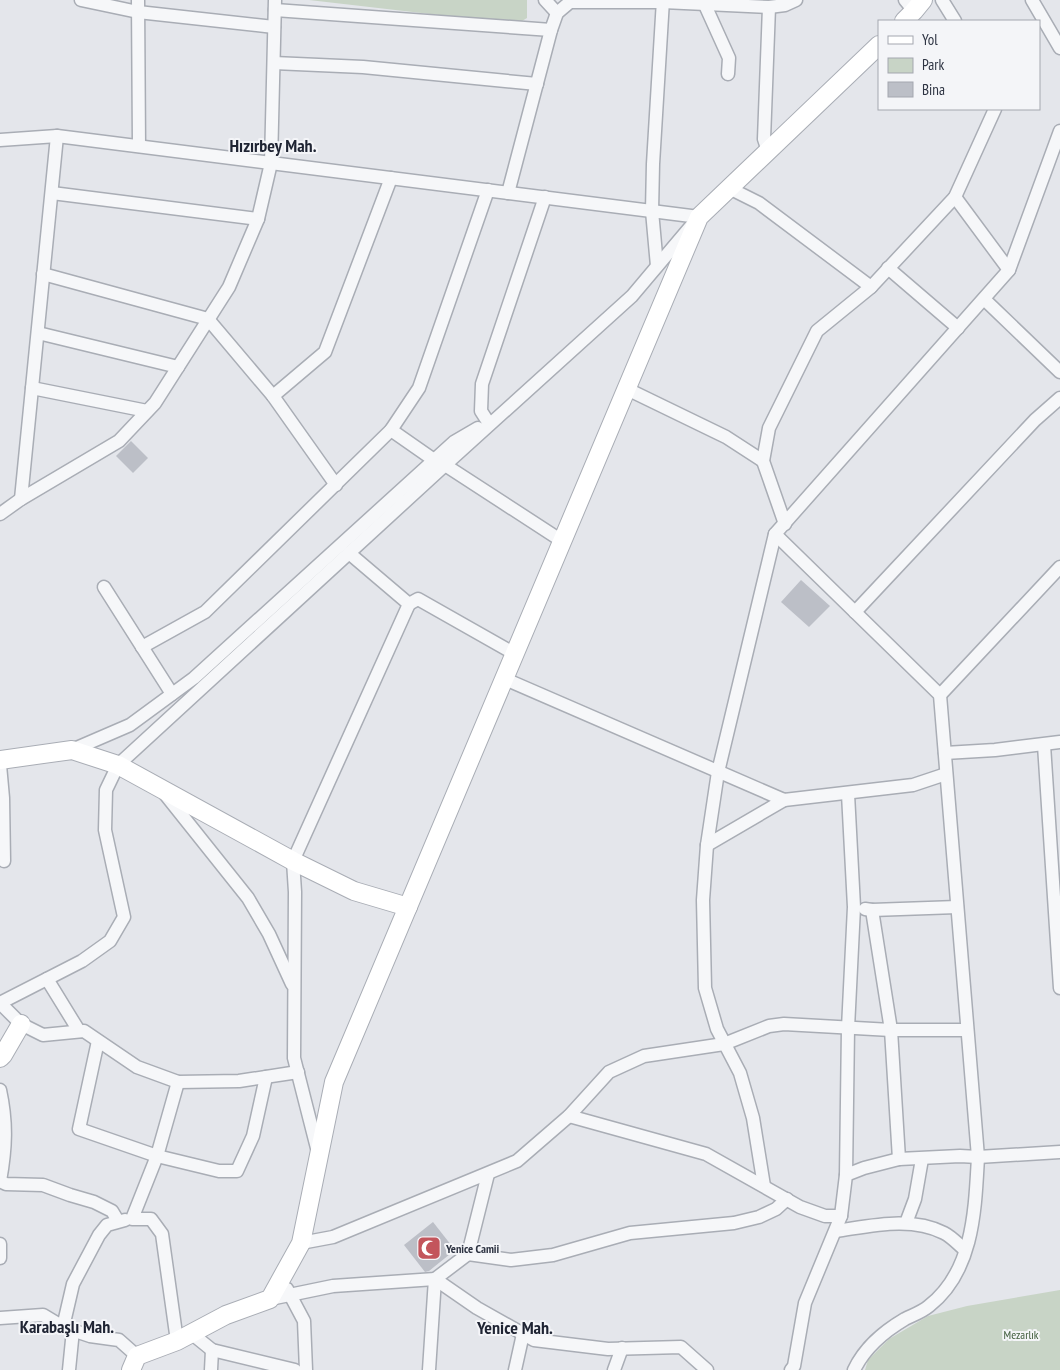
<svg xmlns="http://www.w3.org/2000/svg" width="1060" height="1370" viewBox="0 0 1060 1370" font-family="'PT Sans Narrow',sans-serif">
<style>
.green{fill:#c8d4c6}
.building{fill:#bcbfc7}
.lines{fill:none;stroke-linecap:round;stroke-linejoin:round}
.street-casing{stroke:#a9adb5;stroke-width:15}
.secondary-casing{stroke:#a9adb5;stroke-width:20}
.street{stroke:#f6f7f9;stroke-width:12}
.secondary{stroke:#fff;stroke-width:18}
.labels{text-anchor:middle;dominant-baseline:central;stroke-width:4;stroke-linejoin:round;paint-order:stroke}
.poi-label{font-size:12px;font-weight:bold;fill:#2d3342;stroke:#f4f5f8;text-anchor:start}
.park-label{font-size:12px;fill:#3f5c3b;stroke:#f4f5f8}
.district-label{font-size:18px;font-weight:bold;fill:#1f2433;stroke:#f4f5f8}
</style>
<rect width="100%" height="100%" fill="#e4e6eb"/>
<g class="green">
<polygon points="309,0 527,0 527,18 517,24"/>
<polygon points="1060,1290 1060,1370 865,1370 868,1360 889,1339 928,1316 967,1306"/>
</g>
<g class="building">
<polygon points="131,441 148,458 133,473 116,456"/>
<polygon points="801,580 830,606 809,627 781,602"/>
<polygon points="433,1222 455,1250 429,1271 425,1272 404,1245"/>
</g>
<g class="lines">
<g class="street-casing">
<g id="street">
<polyline points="81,0 138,12 274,27"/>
<polyline points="138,0 139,146"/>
<polyline points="545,0 557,13"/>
<polyline points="905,0 914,11"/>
<polyline points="942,0 955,21"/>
<polyline points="1032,0 1060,48"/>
<polyline points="705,5 729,58 728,74"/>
<polyline points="275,10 551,30"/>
<polyline points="274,63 363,67 537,84"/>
<polyline points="0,140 57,136 699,217"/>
<polyline points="768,151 764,139 769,7"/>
<polyline points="729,188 759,203 871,287"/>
<polyline points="52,193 258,219"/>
<polyline points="508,193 551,30 557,13 570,2 663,2 769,7 785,5 796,0"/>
<polyline points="955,197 1009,270"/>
<polyline points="657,266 652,211 653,164 663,0"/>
<polyline points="888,268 958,328"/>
<polyline points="43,274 208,319 273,396 336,485"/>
<polyline points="984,299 1060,372"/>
<polyline points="38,333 178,367"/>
<polyline points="32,388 147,411"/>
<polyline points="627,389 726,437 763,461"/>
<polyline points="273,396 325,352 391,178"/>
<polyline points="488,422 481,411 482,384 545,197"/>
<polyline points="391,430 434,460 445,465 562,541"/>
<polyline points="21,499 57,136"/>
<polyline points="0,514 21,499 119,441 155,403 229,287 258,219 271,163 275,0"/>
<polyline points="785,524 763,461 769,428 817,331 871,287 955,197 995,109"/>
<path d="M775,534L940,695L978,1157C975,1209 974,1271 929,1306C922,1312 913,1315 905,1319C883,1332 865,1347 854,1370"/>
<polyline points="104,587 172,694"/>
<polyline points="409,604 418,599 515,654"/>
<polyline points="855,612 1035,420 1060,398"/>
<polyline points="142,647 205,612 391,430 419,388 488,190"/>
<polyline points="505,679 784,800 913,785 946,774"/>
<polyline points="940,695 1060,567"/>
<polyline points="1044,745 1060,988"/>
<polyline points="72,750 130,725 194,678 454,442 478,428"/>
<polyline points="945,753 995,750 1060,742"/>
<polyline points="0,765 3,798 4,861"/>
<polyline points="165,794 248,898 269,934 292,984"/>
<polyline points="707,845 784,800"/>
<polyline points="865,909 872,910 957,907"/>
<polyline points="872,910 891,1030 899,1159"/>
<polyline points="47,979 79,1031"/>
<polyline points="0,1003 82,961 110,941 124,917 105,830 106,790 118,765 445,465 632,296 691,226"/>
<polyline points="0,1003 21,1024 43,1035 84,1031 137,1067 178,1082 239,1081 298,1072"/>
<polyline points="98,1041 79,1129 157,1156 219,1171 237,1171 253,1136 266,1077"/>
<path d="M0,1090C7,1122 6,1148 0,1181L6,1184L43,1185L70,1195L94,1202L112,1211L118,1221"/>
<polyline points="569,1116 706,1154 800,1207 825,1216 841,1216"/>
<polyline points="318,1152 294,1058 295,892 293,861 409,604 349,553"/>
<polyline points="846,1175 848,1028 854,907 848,794"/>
<polyline points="764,1186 753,1118 740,1073 717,1029 705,988 703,900 707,845 718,772 775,534 1009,270 1060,131"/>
<polyline points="906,1223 915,1199 922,1159"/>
<path d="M836,1231C871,1226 911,1216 944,1233C952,1237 959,1245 965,1250"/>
<polyline points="301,1243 333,1237 517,1161 569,1116 609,1072 644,1056 724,1044 769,1026 784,1024 891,1030 967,1030"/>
<polyline points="0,1244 0,1258"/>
<polyline points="468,1254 511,1260 553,1255 630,1233 734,1223 759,1217 776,1209 787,1199"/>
<polyline points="435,1279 477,1308 534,1340 608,1349 681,1347 707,1370"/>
<polyline points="287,1289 304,1321 306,1370"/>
<polyline points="270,1299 333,1286 435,1279 468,1254 488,1174"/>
<polyline points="0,1318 43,1315 63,1327 90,1336 119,1340 137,1356"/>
<polyline points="63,1327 73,1284 99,1235 107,1225 125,1220"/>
<polyline points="191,1333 212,1350 295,1370"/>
<polyline points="177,1341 162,1234 151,1219 132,1219 157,1156 178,1082"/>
<polyline points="69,1370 73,1330"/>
<polyline points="211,1370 212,1350"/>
<polyline points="429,1370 435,1279"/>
<polyline points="515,1370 523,1334"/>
<polyline points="614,1370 622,1348"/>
<polyline points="791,1370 794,1366 805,1303 841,1216 846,1175 864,1168 899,1159 960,1156 978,1157 1060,1152"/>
</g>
</g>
<g class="secondary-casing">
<g id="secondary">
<polyline points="904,21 914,11 923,0"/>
<polyline points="0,760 72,750 118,765 293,861 354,891 408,907"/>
<polyline points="0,1058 3,1055 21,1024"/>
<polyline points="131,1370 137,1356 177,1341 226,1315 270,1299 301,1243 334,1082 699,217 879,45"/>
</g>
</g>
<use href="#street" class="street"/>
<use href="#secondary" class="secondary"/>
</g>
<defs>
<g id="mosque-square" transform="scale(1.25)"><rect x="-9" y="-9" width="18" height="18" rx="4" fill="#c3555c" stroke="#f4f5f8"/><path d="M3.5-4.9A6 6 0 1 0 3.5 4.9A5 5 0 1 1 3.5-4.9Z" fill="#fff"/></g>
</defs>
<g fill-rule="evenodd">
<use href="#mosque-square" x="429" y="1248"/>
</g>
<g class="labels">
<g class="poi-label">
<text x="446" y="1248">Yenice Camii</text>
</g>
<g class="park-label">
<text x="1021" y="1334">Mezarlık</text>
</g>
<g class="district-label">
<text x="273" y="145">Hızırbey Mah.</text>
<text x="67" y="1326">Karabaşlı Mah.</text>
<text x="515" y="1327">Yenice Mah.</text>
</g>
</g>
<rect x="878" y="20" width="162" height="90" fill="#f4f5f8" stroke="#a4a7af"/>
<rect x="888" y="36" width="25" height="8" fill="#ffffff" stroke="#a4a7af"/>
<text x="922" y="45" font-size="15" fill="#2d3342">Yol</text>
<rect x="888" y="58" width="25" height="15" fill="#c8d4c6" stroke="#a4a7af"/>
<text x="922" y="70" font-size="15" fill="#2d3342">Park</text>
<rect x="888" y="82" width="25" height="15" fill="#bcbfc7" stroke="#a4a7af"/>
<text x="922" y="95" font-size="15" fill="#2d3342">Bina</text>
</svg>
